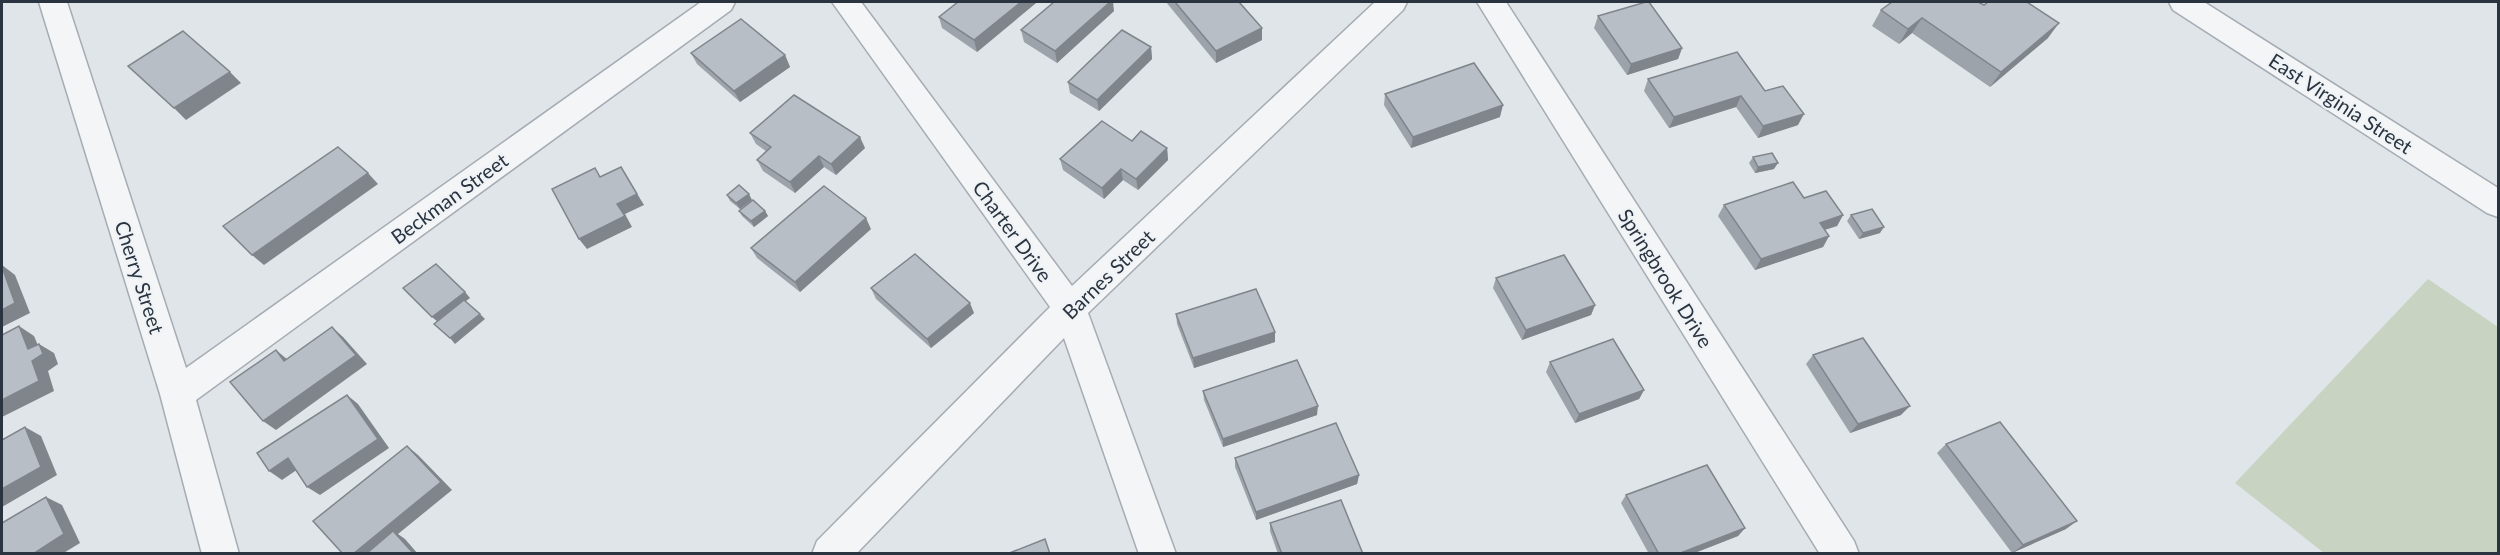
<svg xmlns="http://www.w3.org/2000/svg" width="2500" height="555" viewBox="0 0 2500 555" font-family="Lato,sans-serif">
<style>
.green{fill:#c8d3c1}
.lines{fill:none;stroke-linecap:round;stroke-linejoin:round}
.minor-casing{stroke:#a5acb3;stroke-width:3}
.minor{fill:#f3f5f7;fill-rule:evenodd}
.wall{fill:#9da3aa}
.shaded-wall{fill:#80858b}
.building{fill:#b7bec6;stroke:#80858b;stroke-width:1.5}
.labels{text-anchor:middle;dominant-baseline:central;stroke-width:4.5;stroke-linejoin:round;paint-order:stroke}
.street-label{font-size:20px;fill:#293440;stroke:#f0f3f6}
</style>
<rect width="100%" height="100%" fill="#e0e5e9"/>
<polygon class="green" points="2428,279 2498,327 2498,553 2324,553 2235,483"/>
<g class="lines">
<g class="minor-casing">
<g id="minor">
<polygon points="39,2 67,2 186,368 701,2 735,2 731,10 196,400 239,554 202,554 160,394"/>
<polygon points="832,2 861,2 1072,286 1375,2 1407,2 1403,10 1088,313 1176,554 1139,554 1064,338 856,554 812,554 817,541 1050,307"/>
<polygon points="1477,2 1506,2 1854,541 1859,554 1820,554"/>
<polygon points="2169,2 2204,2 2498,188 2498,217 2487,213 2173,10"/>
</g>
</g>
<use href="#minor" class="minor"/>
</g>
<g class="wall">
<polygon points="958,2 1035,2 1036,3 977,52 942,28 939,17"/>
<polygon points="1166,2 1239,2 1262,28 1262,40 1216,63"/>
<polygon points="1984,5 2048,38 1990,87 1912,33 1899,44 1872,26 1881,10"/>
<polygon points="1114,11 1057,63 1024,42 1021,30"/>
<polygon points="1598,16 1682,48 1678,59 1627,75 1594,28"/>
<polygon points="1151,47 1152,59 1099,111 1070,93 1068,82"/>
<polygon points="691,53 785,55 790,67 740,102 697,64"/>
<polygon points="1648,79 1765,91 1798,125 1758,138 1736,107 1669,128 1644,91"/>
<polygon points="1385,94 1500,117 1411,148 1384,105"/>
<polygon points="750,133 865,148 836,175 824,167 795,193 763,171 757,160 767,152 756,144"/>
<polygon points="1132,141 1167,148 1168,160 1138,190 1123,180 1104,199 1063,170 1060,159"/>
<polygon points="1753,157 1774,169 1755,173 1749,163"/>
<polygon points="727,195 752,200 740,209 730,201"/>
<polygon points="1804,198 1843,215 1837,226 1825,230 1829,236 1823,247 1755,270 1718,216 1724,205"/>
<polygon points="739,211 765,211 768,216 754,227 742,216"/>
<polygon points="1851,215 1880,233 1859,239 1847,221"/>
<polygon points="871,229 800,292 757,258 751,248"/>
<polygon points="1496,278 1595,305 1591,315 1522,340 1493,288"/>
<polygon points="871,288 974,313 931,348 876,299"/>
<polygon points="1176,314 1275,332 1275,342 1194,368 1177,324"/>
<polygon points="1813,355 1901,415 1850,433 1806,364"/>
<polygon points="1550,362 1644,390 1639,399 1575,423 1546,372"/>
<polygon points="1203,391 1317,415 1223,447 1204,400"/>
<polygon points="1946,444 2066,529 2012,553 1937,453"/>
<polygon points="1235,458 1359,475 1357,484 1256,520 1235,467"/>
<polygon points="1626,495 1745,528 1738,536 1692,554 1649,554 1621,503"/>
<polygon points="1270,523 1363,554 1278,554 1270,531"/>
</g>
<g class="shaded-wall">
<polygon points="1021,2 1035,2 1036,3 977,52 974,40"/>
<polygon points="1110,2 1113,2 1114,11 1057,63 1055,51"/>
<polygon points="1922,18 1912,33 1899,44 1908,29"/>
<polygon points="2059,23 2048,38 1990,87 2001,72"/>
<polygon points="1262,28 1262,40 1216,63 1216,51"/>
<polygon points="1151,47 1152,59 1099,111 1097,100"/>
<polygon points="1682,48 1678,59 1627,75 1631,64"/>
<polygon points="785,55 790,67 740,102 734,91"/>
<polygon points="230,72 241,83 186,120 174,108"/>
<polygon points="1741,96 1736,107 1669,128 1674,117"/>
<polygon points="1503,105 1500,117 1411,148 1413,137"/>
<polygon points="1804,114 1798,125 1758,138 1763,126"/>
<polygon points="860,137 865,148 836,175 831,164"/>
<polygon points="1167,148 1168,160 1138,190 1136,179"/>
<polygon points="819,156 824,167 795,193 790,182"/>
<polygon points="1778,163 1774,169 1755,173 1758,167"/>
<polygon points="621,167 644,205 625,214 632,227 587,249 579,239 617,204"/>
<polygon points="1121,169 1123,180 1104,199 1102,188"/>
<polygon points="368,173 378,184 264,265 252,255"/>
<polygon points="749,194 752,200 740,209 736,203"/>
<polygon points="765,211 768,216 754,227 751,221"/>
<polygon points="1843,215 1837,226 1813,233 1820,223"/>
<polygon points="866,218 871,229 800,292 795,282"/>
<polygon points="1884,227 1880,233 1859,239 1863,233"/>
<polygon points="1829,236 1823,247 1755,270 1761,259"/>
<polygon points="2,265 15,275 30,313 2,327"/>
<polygon points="465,292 470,298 438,322 432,317"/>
<polygon points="970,303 974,313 931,348 927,339"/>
<polygon points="1595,305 1591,315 1522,340 1526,330"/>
<polygon points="480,314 485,319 455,344 450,338"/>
<polygon points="19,326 34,336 42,355 39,344 54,353 58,364 48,371 54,391 2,417 2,400 28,349"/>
<polygon points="332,327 343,337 367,364 276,430 263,421"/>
<polygon points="1275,332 1275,342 1194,368 1193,358"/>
<polygon points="276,350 288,360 284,361"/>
<polygon points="1644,390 1639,399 1575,423 1579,414"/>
<polygon points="347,395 358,404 389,448 320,495 307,487"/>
<polygon points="1318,406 1317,415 1223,447 1223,439"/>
<polygon points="1910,406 1901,415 1850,433 1858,424"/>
<polygon points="25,427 41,436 57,475 2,507 2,489"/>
<polygon points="407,446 418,455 452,490 398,534 405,539 418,554 353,554"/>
<polygon points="288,458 301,467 282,480 269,471"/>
<polygon points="1359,475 1357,484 1256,520 1256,512"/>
<polygon points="46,497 62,505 80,543 62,554 33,554"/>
<polygon points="2077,521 2066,529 2012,553 2023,545"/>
<polygon points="1745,528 1738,536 1692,554 1678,554"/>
</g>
<g class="building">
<polygon points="958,2 1021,2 974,40 939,17"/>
<polygon points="1054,2 1110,2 1055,51 1021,30"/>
<polygon points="1175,2 1239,2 1262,28 1216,51"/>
<polygon points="1646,2 1649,2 1682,48 1631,64 1598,16"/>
<polygon points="1892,2 1978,2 1984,5 1988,2 2027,2 2059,23 2001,72 1922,18 1908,29 1881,10"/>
<polygon points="741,19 785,55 734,91 691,53"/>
<polygon points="1122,30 1151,47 1097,100 1068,82"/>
<polygon points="183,31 230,72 174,108 128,66"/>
<polygon points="1737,52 1765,91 1783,86 1804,114 1763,126 1741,96 1674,117 1648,79"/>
<polygon points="1474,63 1503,105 1413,137 1385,94"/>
<polygon points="794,95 860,137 831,164 819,156 790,182 757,160 771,147 750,133"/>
<polygon points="1102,121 1132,141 1141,131 1167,148 1136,179 1121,169 1102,188 1060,159"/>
<polygon points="338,147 368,173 252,255 223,226"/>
<polygon points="1772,153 1778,163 1758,167 1753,157"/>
<polygon points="621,167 637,194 617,204 625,216 579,239 552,189 595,168 600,177"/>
<polygon points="1793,182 1804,198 1826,191 1843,215 1820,223 1829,236 1761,259 1724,205"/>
<polygon points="739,185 749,194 736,203 727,195"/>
<polygon points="824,186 866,218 795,282 751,248"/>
<polygon points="753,200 765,211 751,221 739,211"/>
<polygon points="1872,209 1884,227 1863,233 1851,215"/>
<polygon points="915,254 970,303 927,339 871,288"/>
<polygon points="1564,255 1595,305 1526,330 1496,278"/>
<polygon points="436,264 465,292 432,317 403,288"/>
<polygon points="2,267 15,303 2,310"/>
<polygon points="1256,289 1275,332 1193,358 1176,314"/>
<polygon points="464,300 480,314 450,338 434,324"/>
<polygon points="19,326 28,349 39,344 43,354 32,361 39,381 2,400 2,335"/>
<polygon points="332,327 356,355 263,421 230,382 276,350 284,361"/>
<polygon points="1863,338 1910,406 1858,424 1813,355"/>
<polygon points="1613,339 1644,390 1579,414 1550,362"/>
<polygon points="1297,360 1318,406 1223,439 1203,391"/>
<polygon points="347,395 378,439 307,487 288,458 269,471 257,453"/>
<polygon points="2000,422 2077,521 2023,545 1946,444"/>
<polygon points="1336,423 1359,475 1256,512 1235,458"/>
<polygon points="25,427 41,467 2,489 2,440"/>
<polygon points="407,446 441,482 353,554 343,554 313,521"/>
<polygon points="1707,465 1745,528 1678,554 1659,554 1626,495"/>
<polygon points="46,497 64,534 33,554 2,554 2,523"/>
<polygon points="1341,500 1363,554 1282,554 1270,523"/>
<polygon points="393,531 414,554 366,554"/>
<polygon points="1045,539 1050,554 1007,554"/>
</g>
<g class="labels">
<g class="street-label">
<text transform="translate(2341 103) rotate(33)">East Virginia Street</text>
<text transform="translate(449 198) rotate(-36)">Beckman Street</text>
<text transform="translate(1013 231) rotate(54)">Charter Drive</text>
<text transform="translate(1108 274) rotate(-44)">Barnes Street</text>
<text transform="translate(140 277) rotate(72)">Cherry Street</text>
<text transform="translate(1666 278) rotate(58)">Springbrook Drive</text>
</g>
</g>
<rect width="2500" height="555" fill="none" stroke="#293440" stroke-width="6"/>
</svg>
